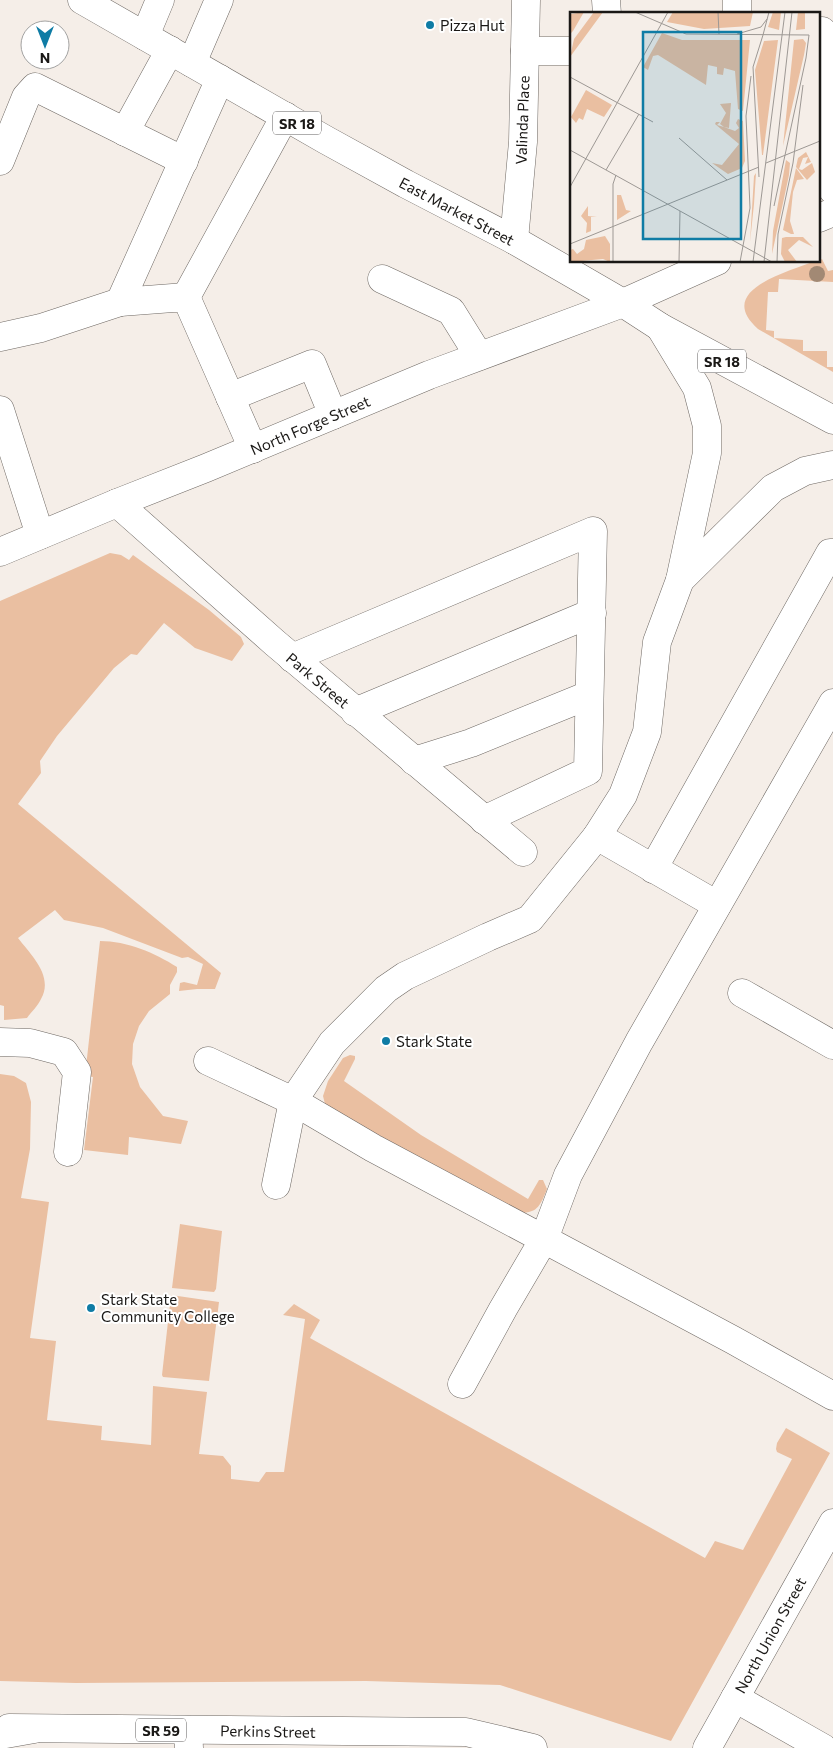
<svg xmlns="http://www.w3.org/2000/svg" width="833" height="1748" viewBox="0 0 833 1748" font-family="Commissioner,sans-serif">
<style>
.green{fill:#eabfa1}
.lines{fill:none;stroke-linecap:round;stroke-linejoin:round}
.minor-casing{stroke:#6e6863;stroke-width:29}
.major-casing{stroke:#6e6863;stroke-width:29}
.highway-casing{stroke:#6e6863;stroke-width:29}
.minor{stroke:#fff;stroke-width:28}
.major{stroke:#fff;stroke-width:28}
.highway{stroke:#fff;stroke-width:28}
.tree{fill:#a28974}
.poi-dot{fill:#0f7ca5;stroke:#fff;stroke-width:2}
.labels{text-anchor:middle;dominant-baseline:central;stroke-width:4;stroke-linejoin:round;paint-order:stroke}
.shield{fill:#fff;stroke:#5f5d5c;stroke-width:1}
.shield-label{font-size:14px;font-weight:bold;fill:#1a1816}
.poi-label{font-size:15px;fill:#1a1816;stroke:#fff;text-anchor:start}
.street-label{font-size:15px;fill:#1a1816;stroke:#fff}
.inset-road{fill:none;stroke:#9d9894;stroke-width:1}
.view{fill:#0f7ca5;fill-opacity:0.15;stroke:#0f7ca5;stroke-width:2.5}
.inset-edge{fill:none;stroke:#1a1816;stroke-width:2.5}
</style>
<rect width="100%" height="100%" fill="#f5eee8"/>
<g class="green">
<path d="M822,259L828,271L833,270V282L779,279L778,292H768L766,330L774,331V338L803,340V351H827V367H833V372L758,329C714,290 788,272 815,261H819Z"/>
<path d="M110,553L121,555L129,560L133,555L209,610L241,637L244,644L232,661L195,648L164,623L137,655L131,654L114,668L57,736L40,761L41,773L18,804L221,973L215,989H197L179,991L180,983L184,982L197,985L203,964L188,957L182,958L103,928L64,920L55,910L18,938C31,955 54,976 41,999C38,1006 31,1012 27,1018L4,1020V1006L0,1005V601Z"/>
<path d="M100,941C127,941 155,953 177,967V972L170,985V994L149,1011L139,1026L133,1044L132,1064L140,1087L163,1116L188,1121L181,1144L129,1137L128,1155L84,1150L93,1077L85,1076Z"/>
<path d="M350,1055L355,1056V1059L344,1081L421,1135L528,1199L539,1180H543L547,1189C538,1212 536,1212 512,1214L333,1113L325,1104L323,1096L328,1081L343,1058Z"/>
<polygon points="0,1074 14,1076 26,1083 31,1102 30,1149 21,1198 49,1202 30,1338 56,1341 47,1420 102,1426 101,1440 151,1445 153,1386 207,1392 199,1454 223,1456 231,1466 231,1479 259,1482 266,1472 284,1472 305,1319 283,1315 294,1304 320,1320 310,1338 705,1558 715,1541 743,1550 792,1459 777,1452 776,1449 777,1443 786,1428 830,1453 671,1741 500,1685 366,1681 76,1683 0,1681"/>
<polygon points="180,1224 222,1231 216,1289 214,1292 172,1288"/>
<polygon points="171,1295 219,1302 209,1381 163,1377 162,1375"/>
</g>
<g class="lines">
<g class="minor-casing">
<g id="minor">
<polyline points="606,0 607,14"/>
<polyline points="737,0 737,14"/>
<polyline points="822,31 822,161 833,190"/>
<polyline points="145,36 160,0"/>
<polyline points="525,51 572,51"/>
<polyline points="192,63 219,0"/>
<polyline points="220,79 120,302 186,297 253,449"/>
<polyline points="125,132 170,50"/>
<polyline points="0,161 26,97 35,87 184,161"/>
<polyline points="819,218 833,212"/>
<polyline points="514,240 523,142 526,0"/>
<polyline points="382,279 451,311 479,356"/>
<polyline points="186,297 285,116"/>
<polyline points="0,337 41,328 120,302"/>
<polyline points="230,397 312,364 333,415"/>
<polyline points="0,410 40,535"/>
<polyline points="117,503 275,643 523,852"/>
<polyline points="0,552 117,503 206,468 429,375 623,303 717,261"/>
<polyline points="680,580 773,488 805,471 833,465"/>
<polyline points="292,658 593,531 588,771 484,820"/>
<polyline points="355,712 592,613"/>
<polyline points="414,761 471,743 589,695"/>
<polyline points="597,836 717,905"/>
<polyline points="653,869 830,553 833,553"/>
<polyline points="742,993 833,1045"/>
<polyline points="0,1042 30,1043 64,1052 77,1072 68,1152"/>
<polyline points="208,1061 293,1101 373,1148 733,1340 833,1396"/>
<polyline points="276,1185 293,1101 332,1043 386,989 405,976 488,937 530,919 597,836 623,795 647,732 657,642 680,580 707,453 707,426 697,388 660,327"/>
<polyline points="462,1384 503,1309 544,1239 568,1175 639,1042 833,703"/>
<polyline points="735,1698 823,1748"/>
<polyline points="188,1730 189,1748"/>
<polyline points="707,1748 833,1523"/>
</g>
</g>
<g class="major-casing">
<g id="major">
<polyline points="82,0 326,140 406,184 514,240 623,303 660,327 833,420"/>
<polyline points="9,1728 466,1732 533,1748"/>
</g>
</g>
<g class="highway-casing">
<polyline id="highway" points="0,1735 34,1729"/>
</g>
<use href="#minor" class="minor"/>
<use href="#major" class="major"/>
<use href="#highway" class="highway"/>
</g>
<circle class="tree" cx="817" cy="274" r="8"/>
<g class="poi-dot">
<circle cx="430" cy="25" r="5"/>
<circle cx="386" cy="1041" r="5"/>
<circle cx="91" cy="1308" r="5"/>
</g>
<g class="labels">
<g class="shield">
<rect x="273" y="111.5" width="48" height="23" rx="4"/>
<rect x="698" y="349.5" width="48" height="23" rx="4"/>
<rect x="136" y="1718.5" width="50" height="23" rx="4"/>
</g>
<g class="shield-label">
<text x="297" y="123">SR 18</text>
<text x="722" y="361">SR 18</text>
<text x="161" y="1730">SR 59</text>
</g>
<g class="poi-label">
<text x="440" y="25">Pizza Hut</text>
<text x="396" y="1041">Stark State</text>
<text x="101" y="1299">Stark State<tspan x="101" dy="17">Community College</tspan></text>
</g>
<g class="street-label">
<text transform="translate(522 120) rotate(-88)">Valinda Place</text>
<text transform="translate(457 211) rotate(28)">East Market Street</text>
<text transform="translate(310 425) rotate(-23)">North Forge Street</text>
<text transform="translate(318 680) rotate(40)">Park Street</text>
<text transform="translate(770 1635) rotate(-61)">North Union Street</text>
<text transform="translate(268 1731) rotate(1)">Perkins Street</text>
</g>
</g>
<g transform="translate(570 12)">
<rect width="250" height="250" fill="#f5eee8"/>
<path d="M14,0L3,19L0,22L1,2ZM24,0H33L0,45L4,27ZM103,0H183L180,14L134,17L97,10ZM203,0H211L209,18L198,15ZM228,0H235V17L226,18ZM92,21L112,28H180L173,99L168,97L165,59L154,56L153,63L147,62V55L138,53L136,73L88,43L83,44L78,58L73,55ZM233,27L236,31L234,43L213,134L224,28ZM208,28L193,143H192L185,58L194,29ZM16,78L42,93L34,105L17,97L13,108L9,106L6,111L1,105ZM161,91L159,116L154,115L165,119L169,116L166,111L168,107L173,109L175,149L172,156L158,162L142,151L152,153L169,132L145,112L146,110H150L147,113L154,115L150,112L156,101L150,92ZM236,140L241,150L235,152L238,145L233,146L229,157L232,158L242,151L245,160L237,168L226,155L228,146ZM216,148L220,151L219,163L202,242L203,219ZM226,156L234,167L227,168L223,180L220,209L224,222H221L213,218ZM186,161L184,192L180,230L184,164ZM47,183H51L56,198L61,199L47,208ZM18,194V204L27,205H21V219L16,221L17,211L11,204ZM35,224L40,232V250L33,247L0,250V238L3,237L7,242L14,237L16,228ZM216,225H233L243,235L229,228L218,238L227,250H215L211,242L212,226Z" fill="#eabfa1"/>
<path class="inset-road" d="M65,0L116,22L239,23L236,46M148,0L149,22M167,22L191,15L197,7M193,23L199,0M183,55L193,23M183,55L189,165M0,65L83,110M109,126L157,168M0,138L202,250M196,151L250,129M36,158L69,102M0,175L98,0M204,194L236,46M0,232L189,155M43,250V172L46,163M109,250L110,199M170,250L180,196L176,104L181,64M183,250L215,0M194,250L222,0M207,250L208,222L223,151L233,73"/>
<path class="view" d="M73,20H171V227H73Z"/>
<rect width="250" height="250" class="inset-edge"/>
</g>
<g transform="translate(45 45) rotate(180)"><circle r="24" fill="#ffffff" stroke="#a3a3a2"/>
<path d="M0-4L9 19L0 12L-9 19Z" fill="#0f7ca5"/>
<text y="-8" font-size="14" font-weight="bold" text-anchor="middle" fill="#1a1816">N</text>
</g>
</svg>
